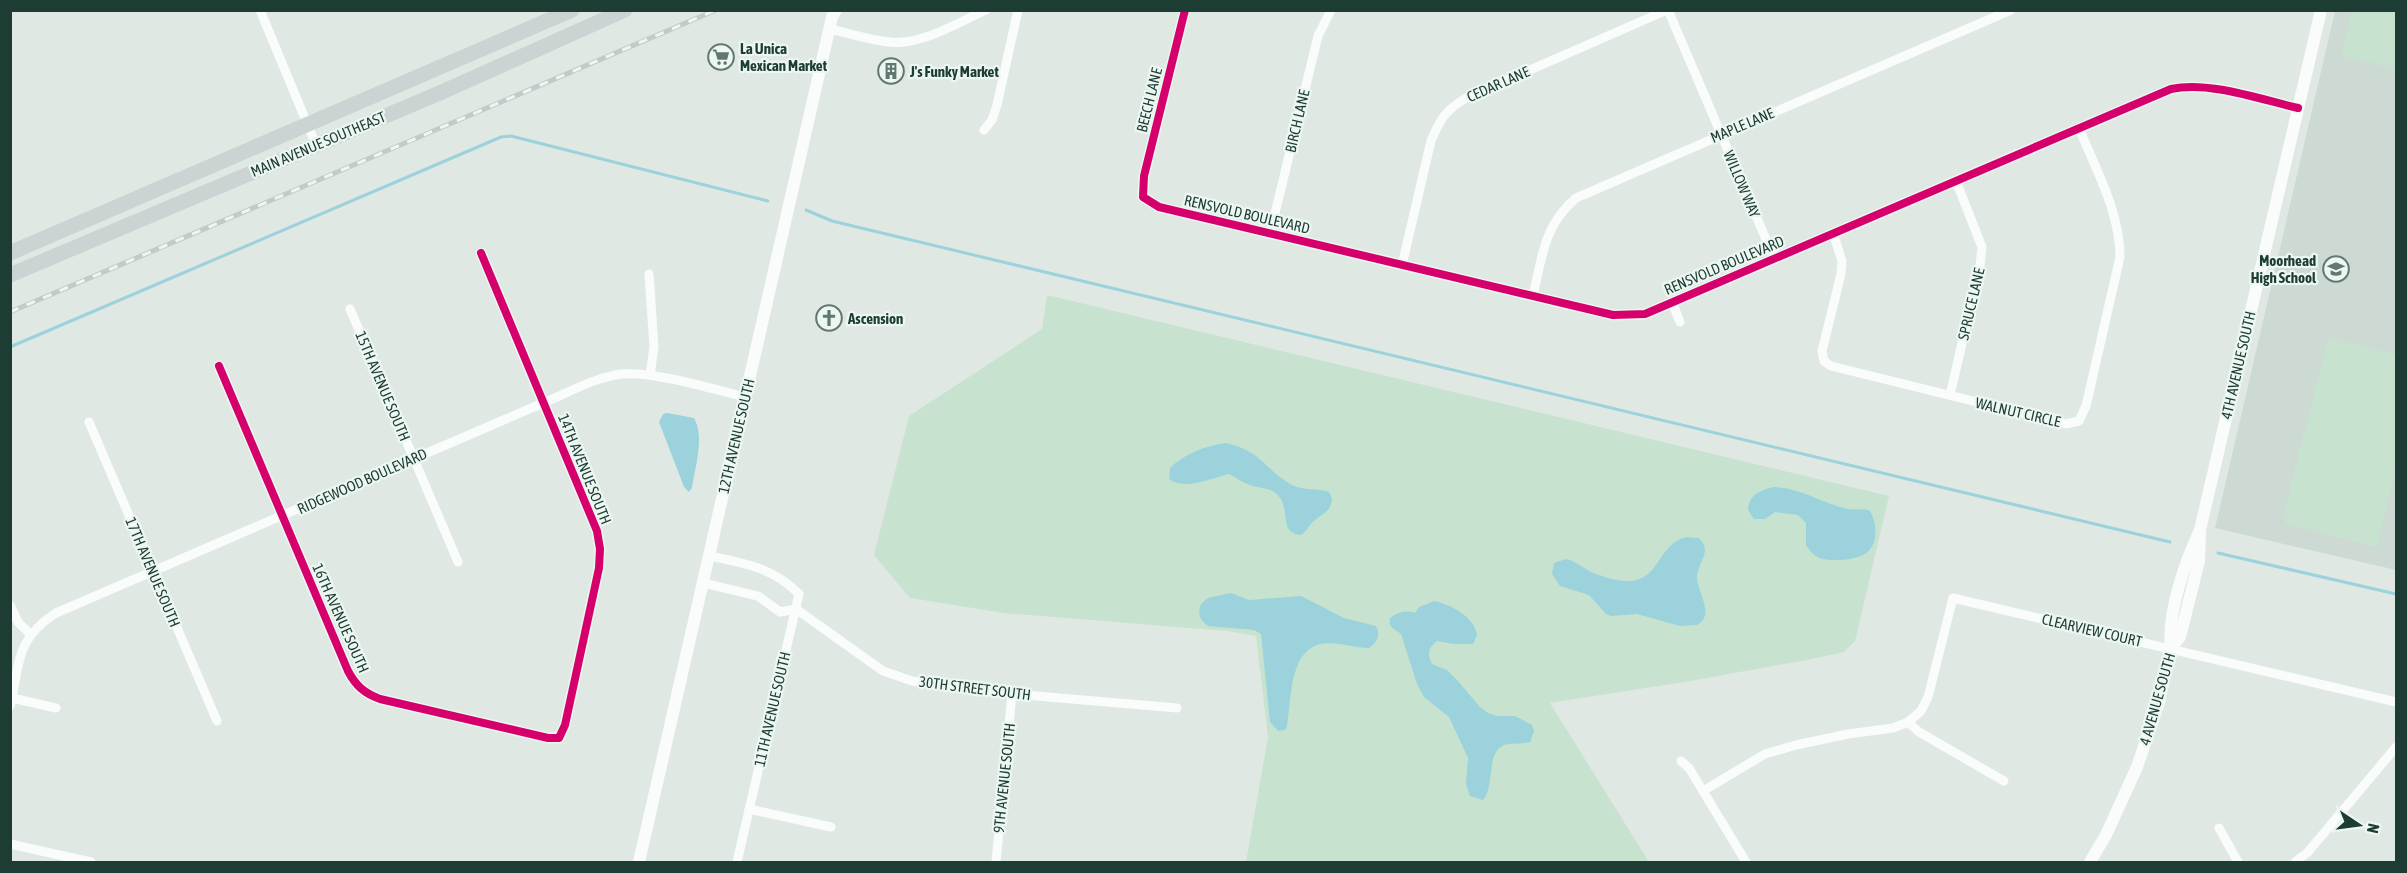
<svg xmlns="http://www.w3.org/2000/svg" width="2407" height="873" viewBox="0 0 2407 873" font-family="'Asap Condensed',sans-serif">
<style>
.built{fill:#cddad4}
.green{fill:#c7e3cf}
.water{fill:#9bd2dc}
.lines{fill:none;stroke-linecap:round;stroke-linejoin:round}
.stream{stroke:#9bd2dc;stroke-width:3}
.minor{stroke:#fafcfb;stroke-width:9}
.tertiary{stroke:#fafcfb;stroke-width:12}
.primary{stroke:#cbd4d2;stroke-width:15}
.rail-casing{stroke:#c5c9c8;stroke-width:5}
.rail{stroke:#edf7f2;stroke-width:3;stroke-dasharray:9;stroke-linecap:butt}
.cycleway-casing{stroke:#edf7f2;stroke-width:11}
.cycleway{stroke:#d6006c;stroke-width:8}
.labels{text-anchor:middle;dominant-baseline:central;stroke-width:4.5;stroke-linejoin:round;paint-order:stroke}
.poi-label{font-size:15px;font-weight:bold;fill:#1d3c33;stroke:#edf7f2;text-anchor:start}
.street-label{font-size:15px;fill:#1d3c33;stroke:#edf7f2}
</style>
<rect width="100%" height="100%" fill="#e0e8e4"/>
<polygon class="built" points="2335,11 2396,11 2396,570 2215,528"/>
<g class="green">
<polygon points="2352,11 2396,11 2396,52 2393,68 2342,56"/>
<polygon points="1047,295 1889,496 1855,641 1844,652 1807,660 1690,681 1550,703 1649,862 1246,862 1268,737 1256,636 1227,631 1004,613 910,598 874,555 909,416 1042,329"/>
<polygon points="2328,338 2396,355 2396,463 2377,547 2287,524 2283,516"/>
</g>
<g class="water">
<path d="M667,413L694,418C705,437 695,467 692,488L689,492L684,487L659,422L663,414Z"/>
<path d="M1225,443C1261,450 1264,469 1292,485C1304,491 1317,488 1329,492L1332,498C1332,513 1319,514 1311,524C1307,528 1306,532 1301,535C1279,533 1290,512 1280,498C1273,487 1261,489 1250,485C1243,483 1236,477 1229,474C1212,478 1184,491 1169,479L1170,468C1184,454 1205,446 1225,443Z"/>
<path d="M1774,487C1800,488 1822,503 1847,509C1855,510 1863,508 1870,511C1877,523 1879,545 1865,554C1856,560 1830,562 1819,558C1813,555 1809,550 1806,545V523L1798,515L1775,512L1765,519H1754L1748,510C1749,495 1760,490 1774,487Z"/>
<path d="M1686,537L1699,538C1713,552 1698,561 1697,577C1697,593 1716,615 1697,625L1680,626L1637,614L1611,616L1606,614L1589,595L1560,586L1552,574L1554,563L1566,559C1576,561 1582,567 1591,572C1601,576 1613,580 1624,581C1660,584 1656,545 1686,537Z"/>
<path d="M1231,593L1249,600L1301,596L1344,618L1376,626C1381,635 1377,642 1369,648C1353,648 1332,640 1317,645C1289,654 1291,704 1287,726L1285,730L1278,731L1270,722L1261,634L1254,630L1208,626C1200,620 1197,614 1201,604L1208,598Z"/>
<path d="M1434,601C1450,604 1475,617 1477,635L1473,644H1453L1437,641C1428,648 1427,654 1432,664L1447,670L1458,681L1480,707L1488,713L1497,716H1515L1532,725L1534,731L1530,742C1522,745 1508,742 1502,746C1486,756 1495,786 1483,800L1470,796L1466,784L1468,758L1449,717L1424,697L1417,684L1401,634C1395,629 1388,628 1390,618C1399,612 1404,610 1415,613L1419,607Z"/>
</g>
<g class="lines">
<g class="stream">
<polyline points="806,210 832,221 2170,542"/>
<polyline points="10,347 501,137 511,136 768,201"/>
<polyline points="2218,553 2396,594"/>
</g>
<g class="minor">
<polyline points="260,10 316,145"/>
<path d="M1185,10L1144,176L1143,197L1159,207L1613,315L1645,314L2171,89C2209,81 2259,99 2298,108"/>
<polyline points="1668,10 1774,258"/>
<path d="M829,29C849,33 869,40 889,42C921,46 957,23 986,10"/>
<polyline points="984,130 992,120 997,105 1018,10"/>
<path d="M1833,233L1842,261L1841,274L1822,351L1824,361L1831,366L2066,424L2079,421L2086,406L2120,257C2120,212 2096,170 2079,128"/>
<polyline points="1270,234 1318,36 1331,10"/>
<path d="M1402,265L1431,141C1440,119 1446,110 1466,98L1667,10"/>
<polyline points="649,274 654,347 650,375"/>
<path d="M1533,296C1542,257 1544,225 1576,198L2011,10"/>
<polyline points="1672,302 1680,322"/>
<polyline points="350,309 458,562"/>
<path d="M219,366L348,671C356,686 364,693 380,699L548,738H559L565,725L599,568L600,549L597,531L481,253"/>
<polyline points="1950,395 1980,266 1982,247 1956,181"/>
<polyline points="89,422 217,721"/>
<path d="M710,556C746,564 772,567 799,594L737,862"/>
<polyline points="704,583 758,596 780,612 796,609 883,671 912,681 1012,694 1177,708"/>
<polyline points="10,605 18,622 30,634"/>
<polyline points="12,698 56,708"/>
<path d="M10,706C20,664 15,639 56,613L543,403C568,393 595,377 622,374C653,371 713,389 745,397"/>
<polyline points="1908,722 1919,732 2004,781"/>
<polyline points="1681,761 1689,768 1703,791"/>
<polyline points="749,809 831,827"/>
<polyline points="2219,828 2238,862"/>
<polyline points="10,844 91,862"/>
<polyline points="996,862 1012,694"/>
<polyline points="1746,862 1703,791 1765,754 1796,745 1848,734 1893,728 1908,722 1921,711 1928,697 1953,598 2396,702"/>
<polyline points="2295,862 2308,852 2396,747"/>
</g>
<g class="tertiary">
<path d="M2171,648C2167,613 2185,562 2200,530L2321,10"/>
<polyline points="639,862 832,17 836,10"/>
<polyline points="2090,862 2106,835 2137,767 2159,702 2171,648 2180,637 2199,561 2200,534"/>
</g>
<g class="primary">
<polyline points="10,253 572,10"/>
<polyline points="10,275 442,92 625,10"/>
</g>
<g class="rail-casing">
<polyline id="rail" points="10,312 716,10"/>
</g>
<use href="#rail" class="rail"/>
<g class="cycleway-casing">
<g id="cycleway">
<path d="M1185,10L1144,176L1143,197L1159,207L1613,315L1645,314L2171,89C2209,81 2259,99 2298,108"/>
<path d="M219,366L348,671C356,686 364,693 380,699L548,738H559L565,725L599,568L600,549L597,531L481,253"/>
</g>
</g>
<use href="#cycleway" class="cycleway"/>
</g>
<defs>
<g id="supermarket-ring" transform="scale(1.35)"><circle r="9.5" fill="#edf7f2" stroke="#617871" stroke-width="1.5"/><path d="M-6-5.5h2.5l.6 2H6L4.5 2H-2.5L-4.4-4H-6ZM-1.5 3.2a1.3 1.3 0 1 0 .1 0ZM3 3.2a1.3 1.3 0 1 0 .1 0Z" fill="#617871"/></g>
<g id="building-ring" transform="scale(1.35)"><circle r="9.5" fill="#edf7f2" stroke="#617871" stroke-width="1.5"/><path d="M-4-6H4V6H1V3H-1V6H-4ZM-2.5-4.3h1.7v1.8h-1.7ZM.8-4.3h1.7v1.8H.8ZM-2.5-1h1.7V.8h-1.7ZM.8-1h1.7V.8H.8Z" fill="#617871"/></g>
<g id="school-ring" transform="scale(1.35)"><circle r="9.5" fill="#edf7f2" stroke="#617871" stroke-width="1.5"/><path d="M0-5L7-2L0 1L-7-2ZM-4 1L0 2.5L4 1V4Q0 6-4 4Z" fill="#617871"/></g>
<g id="church-ring" transform="scale(1.35)"><circle r="9.5" fill="#edf7f2" stroke="#617871" stroke-width="1.5"/><path d="M-1.2-6h2.4v3.5h3.3v2.4h-3.3V6h-2.4V-.1h-3.3v-2.4h3.3Z" fill="#617871"/></g>
</defs>
<g fill-rule="evenodd">
<use href="#supermarket-ring" x="721" y="57"/>
<use href="#building-ring" x="891" y="71"/>
<use href="#school-ring" x="2336" y="269"/>
<use href="#church-ring" x="829" y="318"/>
</g>
<g class="labels">
<g class="poi-label">
<text x="740" y="48">La Unica<tspan x="740" dy="17">Mexican Market</tspan></text>
<text x="910" y="71">J's Funky Market</text>
<text x="2316" y="260" text-anchor="end">Moorhead<tspan x="2316" dy="17">High School</tspan></text>
<text x="848" y="318">Ascension</text>
</g>
<g class="street-label">
<text transform="translate(1498 84) rotate(-24)">CEDAR LANE</text>
<text transform="translate(1149 100) rotate(-76)">BEECH LANE</text>
<text transform="translate(1297 121) rotate(-77)">BIRCH LANE</text>
<text transform="translate(1742 125) rotate(-23)">MAPLE LANE</text>
<text transform="translate(318 144) rotate(-23)">MAIN AVENUE SOUTHEAST</text>
<text transform="translate(1742 184) rotate(67)">WILLOW WAY</text>
<text transform="translate(1247 214) rotate(13)">RENSVOLD BOULEVARD</text>
<text transform="translate(1724 265) rotate(-23)">RENSVOLD BOULEVARD</text>
<text transform="translate(1971 304) rotate(-77)">SPRUCE LANE</text>
<text transform="translate(2238 365) rotate(-77)">4TH AVENUE SOUTH</text>
<text transform="translate(383 386) rotate(67)">15TH AVENUE SOUTH</text>
<text transform="translate(2018 412) rotate(13)">WALNUT CIRCLE</text>
<text transform="translate(736 436) rotate(-77)">12TH AVENUE SOUTH</text>
<text transform="translate(585 469) rotate(68)">14TH AVENUE SOUTH</text>
<text transform="translate(362 481) rotate(-24)">RIDGEWOOD BOULEVARD</text>
<text transform="translate(153 572) rotate(67)">17TH AVENUE SOUTH</text>
<text transform="translate(341 618) rotate(66)">16TH AVENUE SOUTH</text>
<text transform="translate(2092 630) rotate(13)">CLEARVIEW COURT</text>
<text transform="translate(975 688) rotate(7)">30TH STREET SOUTH</text>
<text transform="translate(2157 699) rotate(-74)">4 AVENUE SOUTH</text>
<text transform="translate(772 709) rotate(-77)">11TH AVENUE SOUTH</text>
<text transform="translate(1004 778) rotate(-84)">9TH AVENUE SOUTH</text>
</g>
</g>
<rect width="2407" height="873" fill="none" stroke="#1d3c33" stroke-width="24"/>
<g transform="translate(2359 825) rotate(103)" stroke="#edf7f2" stroke-width="4.5" paint-order="stroke">
<path d="M0-4.5L10 22L0 15L-10 22Z" fill="#1d3c33"/>
<text y="-9" font-size="16" font-weight="bold" text-anchor="middle" fill="#1d3c33">N</text>
</g>
</svg>
